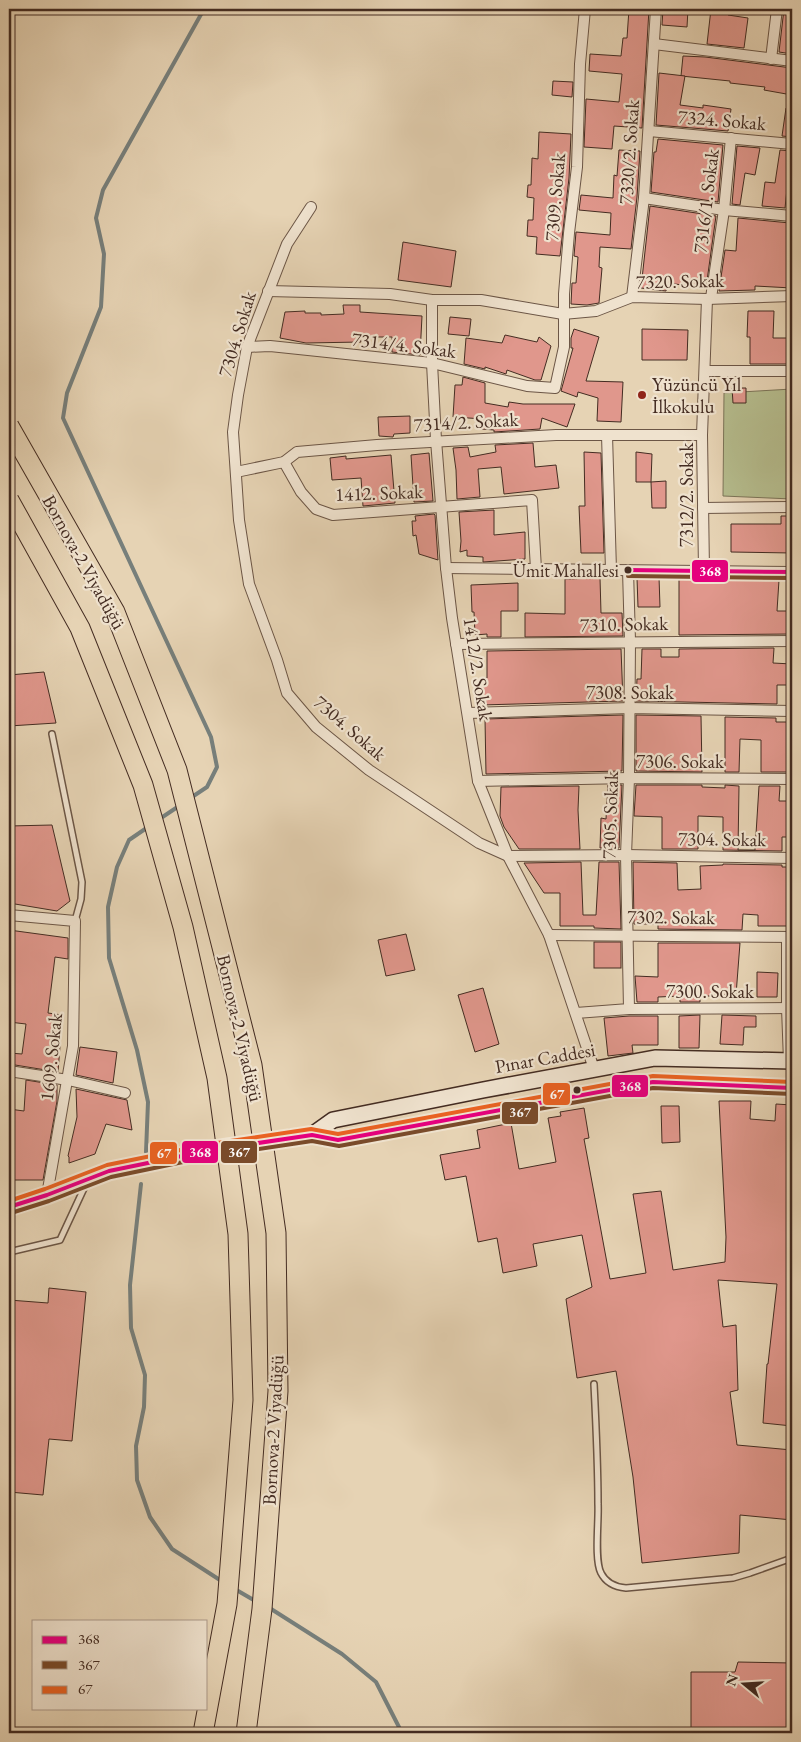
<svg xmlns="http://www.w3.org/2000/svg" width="801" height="1742" viewBox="0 0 801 1742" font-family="'EB Garamond',serif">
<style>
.green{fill:#b5bc8d;stroke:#7c7458}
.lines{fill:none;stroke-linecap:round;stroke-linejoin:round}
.stream{stroke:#777f7b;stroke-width:4}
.building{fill:#e0978c;stroke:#442c22}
.secondary-tunnel{stroke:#c6b297;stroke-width:15;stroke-dasharray:15 8;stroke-linecap:butt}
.lane-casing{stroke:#6c5646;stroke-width:8}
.street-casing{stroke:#6c5646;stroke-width:12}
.secondary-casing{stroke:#442c22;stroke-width:18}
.lane{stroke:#efe2ce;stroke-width:5}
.street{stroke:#efe2ce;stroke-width:10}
.secondary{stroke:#efe2ce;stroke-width:15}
.highway-bridge-casing{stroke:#442c22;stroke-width:21;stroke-linecap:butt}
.highway-bridge{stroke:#e6d3b4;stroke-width:19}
.bus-1-casing{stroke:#efe2ce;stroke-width:8}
.bus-2-casing{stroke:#efe2ce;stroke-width:8}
.bus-3-casing{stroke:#efe2ce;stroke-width:8}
.bus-1{stroke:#e5007d;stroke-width:4}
.bus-2{stroke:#7a4b2a;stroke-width:4}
.bus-3{stroke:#e96222;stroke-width:4}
.poi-dot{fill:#8f2418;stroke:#efe2ce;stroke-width:2}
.bus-dot{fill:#442c22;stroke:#efe2ce;stroke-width:2}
.labels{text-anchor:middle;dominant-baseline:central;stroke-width:4.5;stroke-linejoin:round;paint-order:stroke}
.bus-label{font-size:18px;fill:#442c22;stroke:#efe2ce;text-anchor:end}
.street-label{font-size:19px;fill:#442c22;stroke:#efe2ce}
.poi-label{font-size:19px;fill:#442c22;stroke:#efe2ce;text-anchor:start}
.line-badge{stroke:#efe2ce;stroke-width:2}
.badge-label{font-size:14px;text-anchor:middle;font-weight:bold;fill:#fff}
</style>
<rect width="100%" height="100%" fill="#e6d3b4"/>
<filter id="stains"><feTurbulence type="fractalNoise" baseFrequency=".004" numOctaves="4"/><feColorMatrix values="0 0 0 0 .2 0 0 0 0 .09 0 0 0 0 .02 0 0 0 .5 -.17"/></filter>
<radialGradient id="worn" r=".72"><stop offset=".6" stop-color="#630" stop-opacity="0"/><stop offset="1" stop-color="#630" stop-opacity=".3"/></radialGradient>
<polygon class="green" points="792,389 792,499 723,496 724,393"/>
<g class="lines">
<g class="stream">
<polyline points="189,799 207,787 217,767 211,737 63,418 67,393 101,307 104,254 96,218 103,190 204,9"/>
<polyline points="158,820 179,806"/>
<polyline points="146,1152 148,1102 137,1050 109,958 108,907 117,867 129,840 148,827"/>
<polyline points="141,1184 130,1285 131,1328 145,1375 144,1407 136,1446 137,1480 150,1517 172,1549 223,1582"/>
<polyline points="233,1588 257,1602"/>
<polyline points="268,1607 342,1654 376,1682 402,1733"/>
</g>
</g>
<g class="building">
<polygon points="629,9 649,9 642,128 614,126 612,149 584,147 586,99 619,102 622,74 589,71 590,54 621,56 623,38 627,38"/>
<polygon points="663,9 688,9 687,27 662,25"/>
<polygon points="711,9 728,12 728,15 748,18 744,48 707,44"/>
<polygon points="784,9 792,9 792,54 779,52"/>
<polygon points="683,56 705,57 792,68 792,95 764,90 765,87 730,83 730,81 681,76"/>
<polygon points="659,73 685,76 680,105 703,108 703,105 731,109 728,131 656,125"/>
<polygon points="553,81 573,82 572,97 552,95"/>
<polygon points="786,108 792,109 792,137 782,136"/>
<polygon points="539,132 571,134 569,178 560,256 536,254 537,237 527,236 528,220 533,220 534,198 527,197 528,185 531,185 532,158 538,159"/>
<polygon points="658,139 723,145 718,202 651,192 654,152 656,152"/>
<polygon points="737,146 760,148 755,175 745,173 740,205 732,204"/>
<polygon points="619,150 640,151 637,197 631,249 600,247 599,267 602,268 599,303 587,305 571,304 572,283 576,283 578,257 574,256 576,232 610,235 611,213 579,210 581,195 613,198 614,175 617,176"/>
<polygon points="780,150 792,151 792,180 788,179 785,208 762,206 765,182 775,183"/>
<polygon points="650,206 716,216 706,288 667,283 666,291 641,288"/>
<polygon points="738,218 790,223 790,226 792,226 792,288 755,286 755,290 719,291 725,250 736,251"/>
<polygon points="403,242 456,251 451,287 398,280"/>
<polygon points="343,305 360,305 360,312 422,316 420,355 392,352 392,337 360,337 361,342 306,343 280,338 285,312 305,311 305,313 321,313 321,315 344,314"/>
<polygon points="748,311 774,311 773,338 792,338 792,364 750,364 750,337 747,337"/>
<polygon points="450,317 471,319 469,336 448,334"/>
<polygon points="574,329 599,337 586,381 623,382 621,422 597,421 598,398 578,392 577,397 561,391 573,348 571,348 571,338"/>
<polygon points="642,329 688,330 687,360 642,360"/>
<polygon points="505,335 537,342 539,337 551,346 541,380 535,380 507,370 506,374 485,367 485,369 464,364 466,338 502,343"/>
<polygon points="463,377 485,383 485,403 508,407 509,402 523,404 575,404 567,427 542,418 540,429 494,432 494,430 482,429 484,419 453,417 455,385 462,385"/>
<polygon points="732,388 746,388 746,403 733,403"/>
<polygon points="410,416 410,433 394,434 393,437 379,436 378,417"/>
<polygon points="533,443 535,467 556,465 559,488 504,494 501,467 478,469 480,497 457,499 456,470 453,448 468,447 470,457 496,452 495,445"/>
<polygon points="584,452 601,453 604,553 581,553 579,506 585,506"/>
<polygon points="636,452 652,454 651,482 636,482"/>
<polygon points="429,453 433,501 414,502 411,455"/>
<polygon points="391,455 395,503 363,506 361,478 332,480 330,458 346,456 346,459"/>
<polygon points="666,481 666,508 652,508 651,482"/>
<polygon points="494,510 494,535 525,532 525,559 483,562 483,557 467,556 467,550 460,552 461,541 459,512"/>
<polygon points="434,514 435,515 438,560 419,554 416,535 413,536 412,521 416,521 415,516"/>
<polygon points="781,516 792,516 792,553 731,552 731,524 781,524"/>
<polygon points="659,577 660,607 638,607 637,578"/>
<polygon points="600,578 601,613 622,613 623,636 525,637 525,613 565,614 565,579"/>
<polygon points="679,578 779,580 777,611 792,611 792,634 679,635"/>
<polygon points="518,583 518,611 501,611 501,637 487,637 487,634 475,635 474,612 472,612 471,585"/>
<polygon points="774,648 773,663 792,664 792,685 777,685 777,704 636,701 637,679 641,679 642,649 661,649 661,657 679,657 679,649"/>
<polygon points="621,649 623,701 481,705 481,678 487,678 487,651"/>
<polygon points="44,672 56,723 9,726 9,675"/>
<polygon points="623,715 622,771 486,774 485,719"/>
<polygon points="636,715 701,716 702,772 636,771"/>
<polygon points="725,717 776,718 776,722 792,722 792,772 761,772 761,740 740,739 739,772 725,772"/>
<polygon points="608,785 622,785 619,848 600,848 601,818 606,819"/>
<polygon points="636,785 702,785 702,787 725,788 725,785 739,786 738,850 755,850 759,786 780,786 779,801 792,801 792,837 782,837 782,851 723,850 723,817 698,816 698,849 662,849 662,817 634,816"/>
<polygon points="579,786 578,810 580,849 519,849 504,827 500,816 501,787"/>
<polygon points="52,825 70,901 57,911 9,903 9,826"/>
<polygon points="581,862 583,915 596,915 599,862 619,862 621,929 594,928 594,926 560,926 560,893 544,893 524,863"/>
<polygon points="633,862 677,863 678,890 701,889 700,866 723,865 723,864 782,865 782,867 792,867 792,926 758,926 758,915 743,914 742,930 658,929 658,924 634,924"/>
<polygon points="9,930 68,938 68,959 55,957 48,1013 62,1015 58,1046 60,1046 58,1072 9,1064 9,1053 22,1054 26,1024 9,1022"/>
<polygon points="406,934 415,970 386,976 378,940"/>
<rect x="594" y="942" width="27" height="26"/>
<polygon points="658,943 740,943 736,995 712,994 712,996 700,996 700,1002 680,1002 680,996 658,997 658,1002 637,1002 635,976 658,977"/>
<polygon points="757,972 778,973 777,997 757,997"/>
<polygon points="483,988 499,1044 475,1052 458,995"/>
<polygon points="700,1015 699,1048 679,1048 679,1016"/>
<polygon points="722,1015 756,1016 756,1027 744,1027 743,1045 720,1044"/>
<polygon points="629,1016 658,1016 658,1045 632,1045 633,1053 608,1056 604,1018"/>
<polygon points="80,1047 117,1052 113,1083 76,1075"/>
<polygon points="26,1080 57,1085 57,1101 43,1180 9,1180 9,1109 24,1111"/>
<polygon points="76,1089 127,1100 132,1130 106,1124 95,1154 69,1163 69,1157 68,1156 77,1117"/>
<polygon points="719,1101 751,1101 750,1119 775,1121 776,1104 792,1105 792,1426 763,1423 767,1364 768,1364 777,1284 718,1280 723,1327 736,1325 738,1390 730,1392 737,1445 792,1450 792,1520 740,1515 739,1553 642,1563 633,1477 616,1371 577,1378 566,1299 592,1287 582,1235 533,1244 537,1266 503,1273 497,1238 478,1242 466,1176 445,1180 440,1155 480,1148 477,1130 511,1123 519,1169 556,1162 548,1118 561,1116 560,1112 584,1108 589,1138 584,1139 610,1279 646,1273 633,1194 661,1191 673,1270 725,1262 726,1237"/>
<polygon points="661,1106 679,1106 680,1142 662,1143"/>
<polygon points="49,1288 86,1292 72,1441 49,1439 43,1495 9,1492 9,1300 48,1303"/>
<polygon points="738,1662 792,1663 792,1733 691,1733 691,1672 735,1672"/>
</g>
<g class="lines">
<polyline class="secondary-tunnel" points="215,1150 289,1138"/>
<g class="lane-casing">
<g id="lane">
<polyline points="52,734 82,882 81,899 75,921"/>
<polyline points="9,1252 60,1240 86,1184"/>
<path d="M594,1384C596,1424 598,1464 598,1504C599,1520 594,1560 601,1573C606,1583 615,1587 626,1588L733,1578L750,1573L792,1558"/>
</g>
</g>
<g class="street-casing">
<g id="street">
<polyline points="654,44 792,61"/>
<polyline points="771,59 777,9"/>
<polyline points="649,131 792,144"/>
<polyline points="644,198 724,210 792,216"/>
<polyline points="311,207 287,244 247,347 238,395 233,432 239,520 249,584 277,660 287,693 316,727 369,770 479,843 508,856 626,855 792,858"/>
<polyline points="268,291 390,294 432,300"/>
<polyline points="632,297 644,198 656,9"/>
<polyline points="711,298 724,210 731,138"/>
<polyline points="247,347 270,346 432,363 527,386 555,388 564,347 564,294 569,233 577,167 580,64 585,9"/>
<polyline points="705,371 792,371"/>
<polyline points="607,435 611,570"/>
<polyline points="284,462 301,492 316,509 333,515 532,500 536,569"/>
<polyline points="236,472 284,462 297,452 377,445 556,435 702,435"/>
<polyline points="703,508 792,507"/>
<polyline points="446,568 792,572"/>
<polyline points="704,570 702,435 707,299"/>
<polyline points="456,644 792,641"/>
<polyline points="468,713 630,708 792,711"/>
<polyline points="478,781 629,778 792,779"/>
<polyline points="9,915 75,921 73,1046 47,1195"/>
<polyline points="549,935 792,937"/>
<polyline points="787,937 787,1008 789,1061"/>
<polyline points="629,1009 792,1008"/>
<polyline points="576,1013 629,1009 626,855 629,778 630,641 628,570"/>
<polyline points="594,1069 549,935 508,856 478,781 452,618 446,568 436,440 432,363 432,300 481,300 563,314 596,311 632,297 707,299 792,296"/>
<polyline points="9,1071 68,1080 125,1093"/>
</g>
</g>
<g class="secondary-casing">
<g id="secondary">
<polyline points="312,1135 333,1120 483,1090 655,1058 792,1061"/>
<polyline points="289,1138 312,1135 338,1140 653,1082 792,1088"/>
<polyline points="9,1207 47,1195 109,1171 211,1150"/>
</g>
</g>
<use href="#lane" class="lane"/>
<use href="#street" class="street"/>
<use href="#secondary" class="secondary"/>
<g class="highway-bridge-casing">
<g id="highway-bridge">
<polyline points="9,426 115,612 177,770 252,1065 276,1233 278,1391 262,1609 246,1733"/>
<polyline points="9,500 80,628 143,785 183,927 217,1078 238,1234 243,1400 227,1604 203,1733"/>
</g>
</g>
<use href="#highway-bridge" class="highway-bridge"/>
<g class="bus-1-casing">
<g id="bus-1">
<polyline points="628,570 792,572"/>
<polyline points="9,1207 47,1195 109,1171 211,1150 312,1135 338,1140 653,1082 792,1088"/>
</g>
</g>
<g class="bus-2-casing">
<g id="bus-2">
<polyline points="628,576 792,578"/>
<polyline points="11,1213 49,1201 111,1177 212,1156 312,1141 339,1146 653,1088 792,1094"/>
</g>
</g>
<g class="bus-3-casing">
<polyline id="bus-3" points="9,1201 45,1189 107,1165 210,1144 311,1129 338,1134 653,1076 792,1082"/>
</g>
<use href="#bus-1" class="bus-1"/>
<use href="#bus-2" class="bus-2"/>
<use href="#bus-3" class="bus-3"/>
</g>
<circle class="poi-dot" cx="642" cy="395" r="5"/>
<g class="bus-dot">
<circle cx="628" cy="570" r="4.5"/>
<circle cx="577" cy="1090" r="4.5"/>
</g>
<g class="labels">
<g class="bus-label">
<text x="619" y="570">Ümit Mahallesi</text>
</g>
<g class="street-label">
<text transform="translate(722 120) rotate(5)">7324. Sokak</text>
<text transform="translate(629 152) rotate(-86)">7320/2. Sokak</text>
<text transform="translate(555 197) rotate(-85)">7309. Sokak</text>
<text transform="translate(706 201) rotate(-83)">7316/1. Sokak</text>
<text transform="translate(680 281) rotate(-1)">7320. Sokak</text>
<text transform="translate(237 334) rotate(-73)">7304. Sokak</text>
<text transform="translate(404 345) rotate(7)">7314/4. Sokak</text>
<text transform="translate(466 422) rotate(-3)">7314/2. Sokak</text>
<text transform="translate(379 493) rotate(-2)">1412. Sokak</text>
<text transform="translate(686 495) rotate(-90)">7312/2. Sokak</text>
<text transform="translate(84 562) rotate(61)">Bornova-2 Viyadüğü</text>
<text transform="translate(624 624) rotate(-1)">7310. Sokak</text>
<text transform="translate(478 669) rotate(81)">1412/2. Sokak</text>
<text x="630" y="692">7308. Sokak</text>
<text transform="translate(350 728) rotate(41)">7304. Sokak</text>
<text x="680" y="761">7306. Sokak</text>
<text transform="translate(610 815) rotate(-88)">7305. Sokak</text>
<text transform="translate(722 839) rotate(1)">7304. Sokak</text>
<text transform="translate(671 917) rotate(1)">7302. Sokak</text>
<text x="710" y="991">7300. Sokak</text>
<text transform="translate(240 1028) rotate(77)">Bornova-2 Viyadüğü</text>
<text transform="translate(51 1057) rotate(-84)">1609. Sokak</text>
<text transform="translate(545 1058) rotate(-10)">Pınar Caddesi</text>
<text transform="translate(273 1430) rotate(-87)">Bornova-2 Viyadüğü</text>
</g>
<g class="poi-label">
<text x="652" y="384">Yüzüncü Yıl<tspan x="652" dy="22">İlkokulu</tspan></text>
</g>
</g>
<g class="line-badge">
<rect x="691" y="559" width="38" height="24" rx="5" fill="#e5007d"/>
<rect x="611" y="1074" width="38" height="24" rx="5" fill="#e5007d"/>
<rect x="542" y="1082" width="29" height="24" rx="5" fill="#e96222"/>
<rect x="501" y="1101" width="38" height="24" rx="5" fill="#7a4b2a"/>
<rect x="220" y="1140" width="38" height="24" rx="5" fill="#7a4b2a"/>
<rect x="181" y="1140" width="38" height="24" rx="5" fill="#e5007d"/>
<rect x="149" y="1141" width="29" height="24" rx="5" fill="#e96222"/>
</g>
<g class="badge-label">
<text x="710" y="576">368</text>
<text x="630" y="1091">368</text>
<text x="557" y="1099">67</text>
<text x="520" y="1117">367</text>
<text x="239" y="1157">367</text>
<text x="200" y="1157">368</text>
<text x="164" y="1158">67</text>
</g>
<rect width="801" height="1742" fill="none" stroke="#e6d3b4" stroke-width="30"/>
<rect x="10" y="10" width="781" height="1722" fill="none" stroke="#442c22" stroke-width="2.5"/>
<rect x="15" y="15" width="771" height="1712" fill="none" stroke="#442c22"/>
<rect x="32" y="1620" width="175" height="90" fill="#efe2ce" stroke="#ab9989"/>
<rect x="42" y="1636" width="25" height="8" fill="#e5007d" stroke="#ab9989"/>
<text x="78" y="1644" font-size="15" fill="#442c22">368</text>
<rect x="42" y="1661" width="25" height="8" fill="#7a4b2a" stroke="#ab9989"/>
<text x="78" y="1670" font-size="15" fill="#442c22">367</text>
<rect x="42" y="1686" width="25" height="8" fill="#e96222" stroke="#ab9989"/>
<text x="78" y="1694" font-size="15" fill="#442c22">67</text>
<g transform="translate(744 1684) rotate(288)" stroke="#efe2ce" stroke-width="4" paint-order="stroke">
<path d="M0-4L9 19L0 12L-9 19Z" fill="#442c22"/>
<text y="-8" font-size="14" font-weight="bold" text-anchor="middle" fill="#442c22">N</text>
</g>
<rect width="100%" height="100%" filter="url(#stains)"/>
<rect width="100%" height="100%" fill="url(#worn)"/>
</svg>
